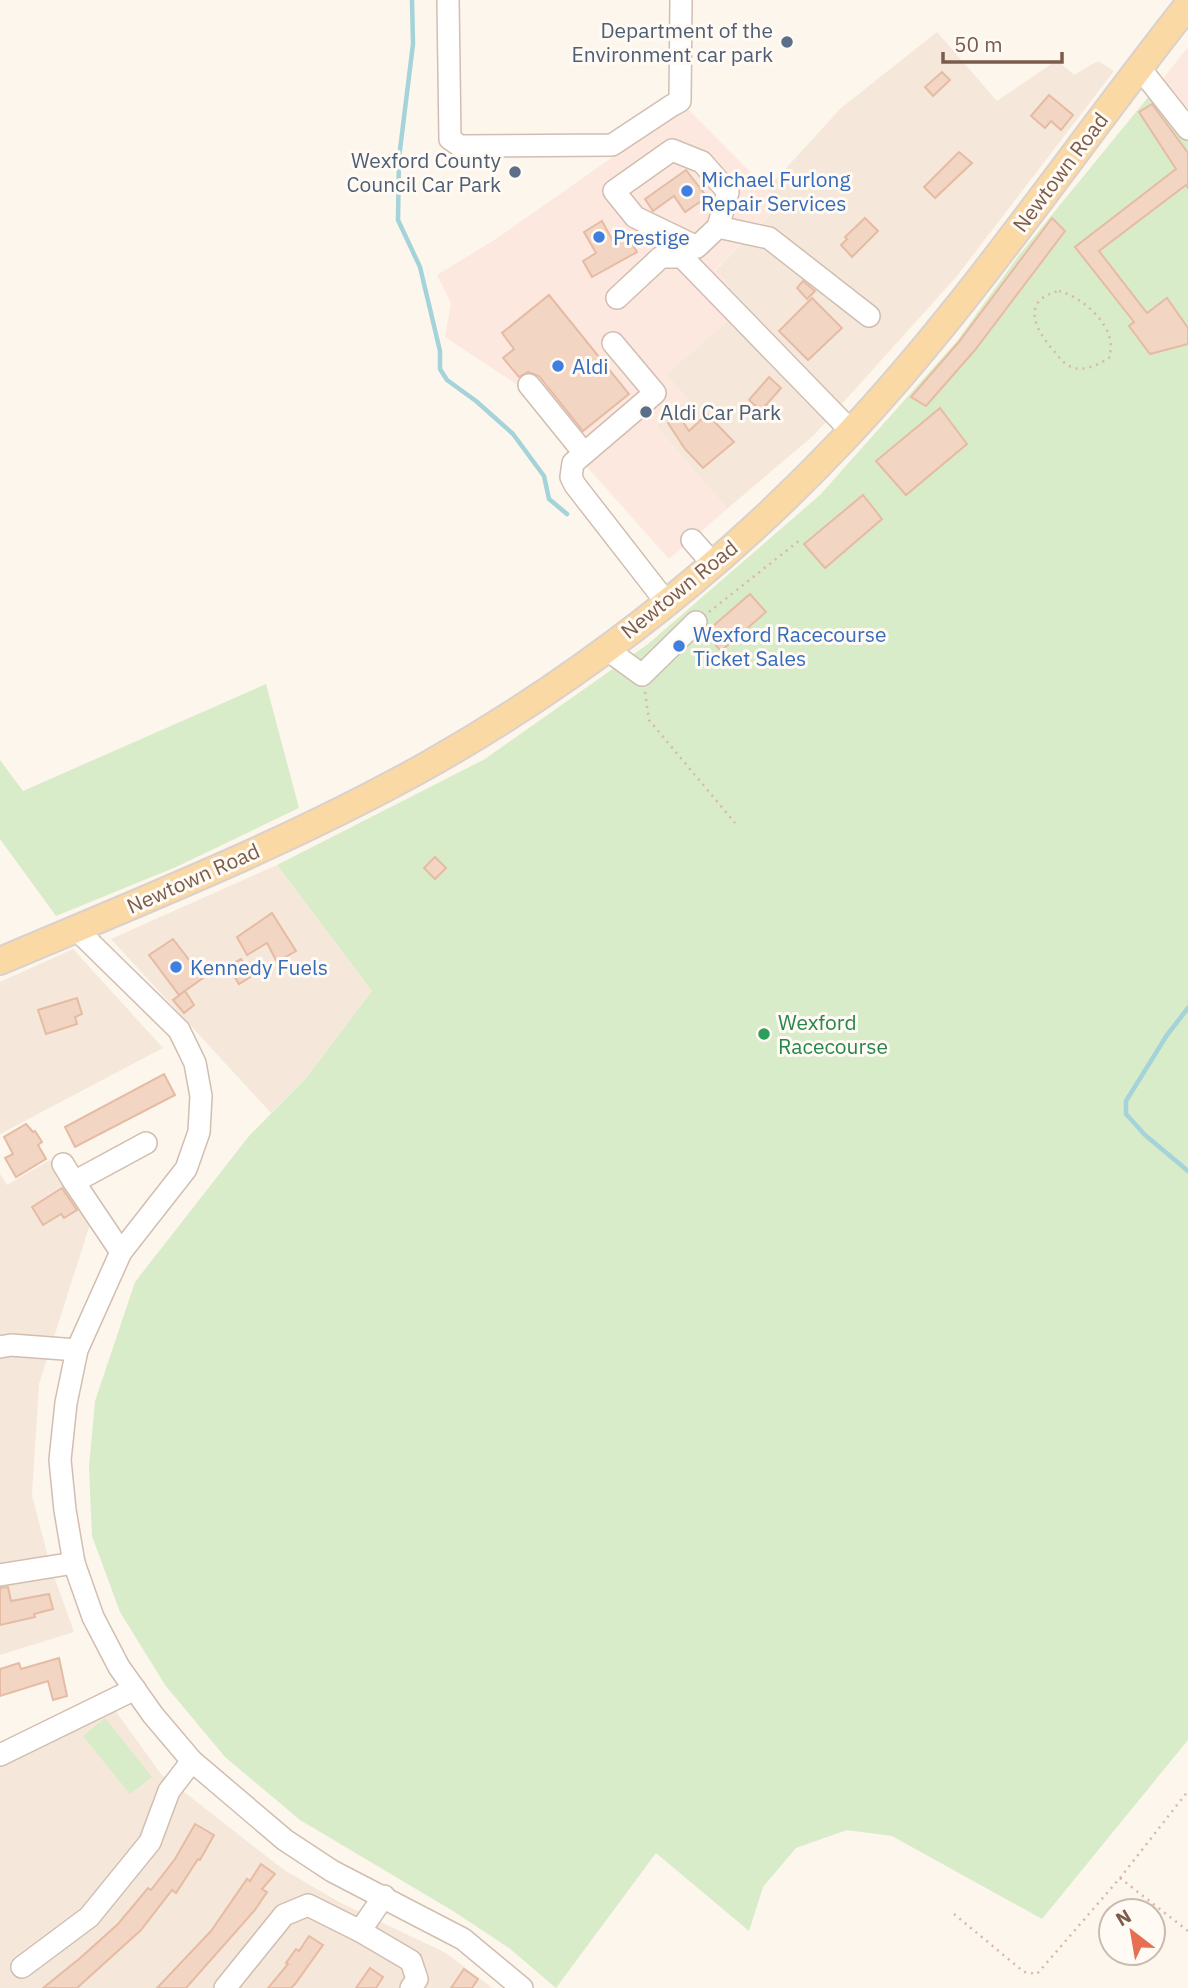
<svg xmlns="http://www.w3.org/2000/svg" width="1188" height="1988" viewBox="0 0 1188 1988" font-family="'IBM Plex Sans',sans-serif">
<style>
.residential{fill:#f5e8da}
.commercial{fill:#fde8e0}
.green{fill:#d8ecc9}
.lines{fill:none;stroke-linecap:round;stroke-linejoin:round}
.stream{stroke:#a5d3da;stroke-width:4.5}
.building{fill:#f3d5c3;stroke:#e6bba3;stroke-width:2}
.minor-casing{stroke:#d1beb0;stroke-width:24}
.major-casing{stroke:#dad1cd;stroke-width:30}
.path{stroke:#d9b8a5;stroke-width:2.5;stroke-dasharray:2 5;stroke-linecap:butt}
.minor{stroke:#fff;stroke-width:21}
.major{stroke:#fbd9a5;stroke-width:26}
.service-dot{fill:#5c6f8a;stroke:#fffaf3;stroke-width:2.5}
.shop-dot{fill:#3f7fe0;stroke:#fffaf3;stroke-width:2.5}
.leisure-dot{fill:#2e9e5b;stroke:#fffaf3;stroke-width:2.5}
.labels{text-anchor:middle;dominant-baseline:central;stroke-width:6;stroke-linejoin:round;paint-order:stroke}
.service-label{font-size:21px;fill:#4e5e75;stroke:#fffaf3;text-anchor:end}
.street-label{font-size:21px;fill:#7a5c4d;stroke:#fffaf3}
.shop-label{font-size:21px;fill:#366cbe;stroke:#fffaf3;text-anchor:start}
.leisure-label{font-size:21px;fill:#27864d;stroke:#fffaf3;text-anchor:start}
</style>
<rect width="100%" height="100%" fill="#fdf6ec"/>
<g class="residential">
<polygon points="937,32 997,101 1057,60 1074,75 1098,61 1114,71 957,276 814,435 727,509 656,426 687,399 666,374 745,306 715,271 779,205 767,189 841,108"/>
<polygon points="277,865 372,991 307,1077 271,1113 111,939"/>
<polygon points="73,949 163,1048 0,1134 0,982"/>
<polygon points="50,1160 91,1221 39,1384 32,1495 50,1565 74,1632 0,1655 0,1174 7,1185"/>
<polygon points="104,1695 161,1774 284,1870 341,1903 446,1953 492,1988 0,1988 0,1751"/>
</g>
<g class="commercial">
<polygon points="1188,47 1188,134 1154,90"/>
<polygon points="685,106 767,189 779,205 715,270 745,306 666,374 687,399 656,426 727,509 669,559 589,469 522,388 445,337 451,303 437,275 496,239"/>
</g>
<g class="green">
<polygon points="1154,90 1188,134 1188,1740 1042,1919 892,1836 847,1830 796,1848 763,1887 749,1931 656,1853 556,1988 509,1948 453,1911 300,1820 225,1757 165,1685 120,1612 92,1536 89,1467 95,1401 135,1282 249,1136 307,1077 372,991 277,865 485,759 648,644 820,495 957,341 1019,255"/>
<polygon points="266,684 299,808 176,867 56,916 0,839 0,760 23,791"/>
<polygon points="105,1718 152,1777 130,1794 83,1736"/>
</g>
<g class="lines">
<g class="stream">
<polyline points="412,0 413,44 399,158 398,220 420,267 440,351 440,369 447,380 476,401 513,434 544,476 549,499 567,514"/>
<polyline points="1188,1008 1167,1035 1126,1101 1126,1114 1145,1135 1188,1171"/>
</g>
</g>
<g class="building">
<polygon points="942,72 950,80 933,96 925,87"/>
<polygon points="1049,95 1073,115 1061,130 1051,121 1045,128 1031,116"/>
<polygon points="1152,104 1188,153 1188,188 1186,185 1099,251 1147,313 1167,298 1188,328 1188,344 1150,354 1129,326 1134,322 1075,247 1176,169 1139,112"/>
<polygon points="959,152 972,163 935,198 924,187"/>
<polygon points="686,170 707,197 685,212 674,196 653,211 645,199"/>
<polygon points="865,218 878,231 852,257 841,245 847,239 845,237"/>
<polygon points="1052,218 1065,231 975,350 926,406 911,397 958,343"/>
<polygon points="602,221 614,243 628,236 637,252 592,277 583,261 596,253 584,232"/>
<polygon points="803,281 815,291 807,299 797,288"/>
<polygon points="549,295 629,394 583,431 539,376 528,372 519,377 503,358 514,349 502,333"/>
<polygon points="812,298 842,328 808,360 779,331"/>
<polygon points="769,377 781,388 761,411 749,400"/>
<polygon points="940,408 967,444 906,495 876,461"/>
<polygon points="707,414 734,442 703,468 685,449 668,423 679,416 689,431"/>
<polygon points="863,495 882,519 825,568 804,544"/>
<polygon points="750,594 766,612 721,651 705,633"/>
<polygon points="435,857 446,868 435,879 424,868"/>
<polygon points="272,913 296,951 277,962 267,943 247,955 237,937"/>
<polygon points="173,939 203,978 179,995 149,955"/>
<polygon points="241,959 252,976 239,984 228,966"/>
<polygon points="185,991 194,1005 184,1013 173,1000"/>
<polygon points="77,998 82,1014 75,1017 77,1024 46,1034 38,1010"/>
<polygon points="164,1074 175,1095 75,1147 65,1127"/>
<polygon points="26,1124 33,1132 35,1131 42,1142 38,1145 46,1159 16,1177 5,1158 13,1154 4,1137"/>
<polygon points="62,1188 77,1210 64,1218 61,1214 43,1225 32,1207"/>
<polygon points="8,1587 11,1601 49,1594 53,1609 34,1614 35,1617 0,1625 0,1588"/>
<polygon points="59,1658 67,1696 53,1700 48,1681 0,1696 0,1669 19,1663 21,1669"/>
<polygon points="195,1824 214,1835 200,1860 198,1859 176,1893 172,1890 141,1930 77,1988 43,1988 79,1959 118,1924 148,1888 151,1890 175,1859"/>
<polygon points="261,1864 275,1874 262,1889 267,1892 255,1910 186,1988 157,1988 211,1931 247,1879 250,1881"/>
<polygon points="309,1936 323,1945 295,1984 291,1988 268,1988 288,1964 286,1963 296,1949 299,1951"/>
<polygon points="370,1968 383,1977 376,1988 356,1988"/>
<polygon points="464,1969 478,1979 472,1988 451,1988"/>
</g>
<g class="lines">
<g class="minor-casing">
<g id="minor">
<polyline points="448,0 450,139 460,146 612,145 671,106 680,101 681,0"/>
<polyline points="1139,67 1188,129"/>
<polygon points="672,150 702,162 728,192 718,227 697,247 635,217 614,191"/>
<polyline points="718,227 769,238 869,316"/>
<polyline points="617,298 661,257 682,257 851,431"/>
<polyline points="613,343 655,393 573,463 571,477 575,485 666,602"/>
<polyline points="529,385 584,453"/>
<polyline points="692,540 713,564"/>
<polyline points="605,648 642,675 696,622"/>
<polyline points="76,929 179,1030 195,1063 201,1096 199,1132 186,1169 121,1252 77,1350 66,1403 60,1460 65,1510 74,1563 93,1617 119,1667 153,1715 192,1761 285,1840 332,1871 463,1939 522,1988"/>
<polyline points="63,1164 74,1182"/>
<polyline points="121,1252 74,1182 146,1143"/>
<polyline points="0,1347 11,1345 77,1350"/>
<polyline points="0,1575 74,1563"/>
<polyline points="0,1755 135,1689"/>
<polyline points="360,1931 411,1961 417,1979 411,1988"/>
<polyline points="22,1967 89,1917 150,1842 169,1791 192,1761"/>
<polyline points="225,1988 284,1915 308,1905 360,1931 384,1896"/>
</g>
</g>
<g class="major-casing">
<path id="major" d="M0,961C144,900 290,842 426,766C580,679 722,568 843,440C970,306 1073,150 1188,5"/>
</g>
<g class="path">
<path d="M1059,291C1079,296 1106,318 1110,340C1112,345 1110,352 1110,357C1101,364 1085,371 1074,368C1064,365 1059,357 1053,350C1034,328 1021,300 1059,291Z"/>
<polyline points="709,612 800,540"/>
<polyline points="645,692 649,720 735,823"/>
<polyline points="1120,1878 1188,1931"/>
<polyline points="954,1914 1024,1972 1037,1974 1120,1878 1188,1791"/>
</g>
<use href="#minor" class="minor"/>
<use href="#major" class="major"/>
</g>
<g class="service-dot">
<circle cx="787" cy="42" r="7"/>
<circle cx="515" cy="172" r="7"/>
<circle cx="646" cy="412" r="7"/>
</g>
<g class="shop-dot">
<circle cx="687" cy="191" r="7"/>
<circle cx="599" cy="237" r="7"/>
<circle cx="558" cy="366" r="7"/>
<circle cx="679" cy="646" r="7"/>
<circle cx="176" cy="967" r="7"/>
</g>
<circle class="leisure-dot" cx="764" cy="1034" r="7"/>
<g class="labels">
<g class="service-label">
<text x="773" y="30">Department of the<tspan x="773" dy="24">Environment car park</tspan></text>
<text x="501" y="160">Wexford County<tspan x="501" dy="24">Council Car Park</tspan></text>
<text x="660" y="412" text-anchor="start">Aldi Car Park</text>
</g>
<g class="street-label">
<text transform="translate(1060 172) rotate(-53)">Newtown Road</text>
<text transform="translate(679 589) rotate(-39)">Newtown Road</text>
<text transform="translate(193 878) rotate(-24)">Newtown Road</text>
</g>
<g class="shop-label">
<text x="701" y="179">Michael Furlong<tspan x="701" dy="24">Repair Services</tspan></text>
<text x="613" y="237">Prestige</text>
<text x="572" y="366">Aldi</text>
<text x="693" y="634">Wexford Racecourse<tspan x="693" dy="24">Ticket Sales</tspan></text>
<text x="190" y="967">Kennedy Fuels</text>
</g>
<g class="leisure-label">
<text x="778" y="1022">Wexford<tspan x="778" dy="24">Racecourse</tspan></text>
</g>
</g>
<g transform="translate(1132 1932) rotate(329)"><circle r="33" fill="#fffaf3" stroke="#cabbb1" stroke-width="2"/>
<path d="M0-5L12 26L0 18L-12 26Z" fill="#e76f51"/>
<text y="-10" font-size="19" font-weight="bold" text-anchor="middle" fill="#7a5c4d">N</text>
</g>
<path d="M943 52v10h119v-10" fill="none" stroke="#7a5c4d" stroke-width="3.5"/>
<text x="954" y="52" font-size="21" fill="#7a5c4d" stroke="#fffaf3" stroke-width="5" paint-order="stroke">50 m</text>
</svg>
